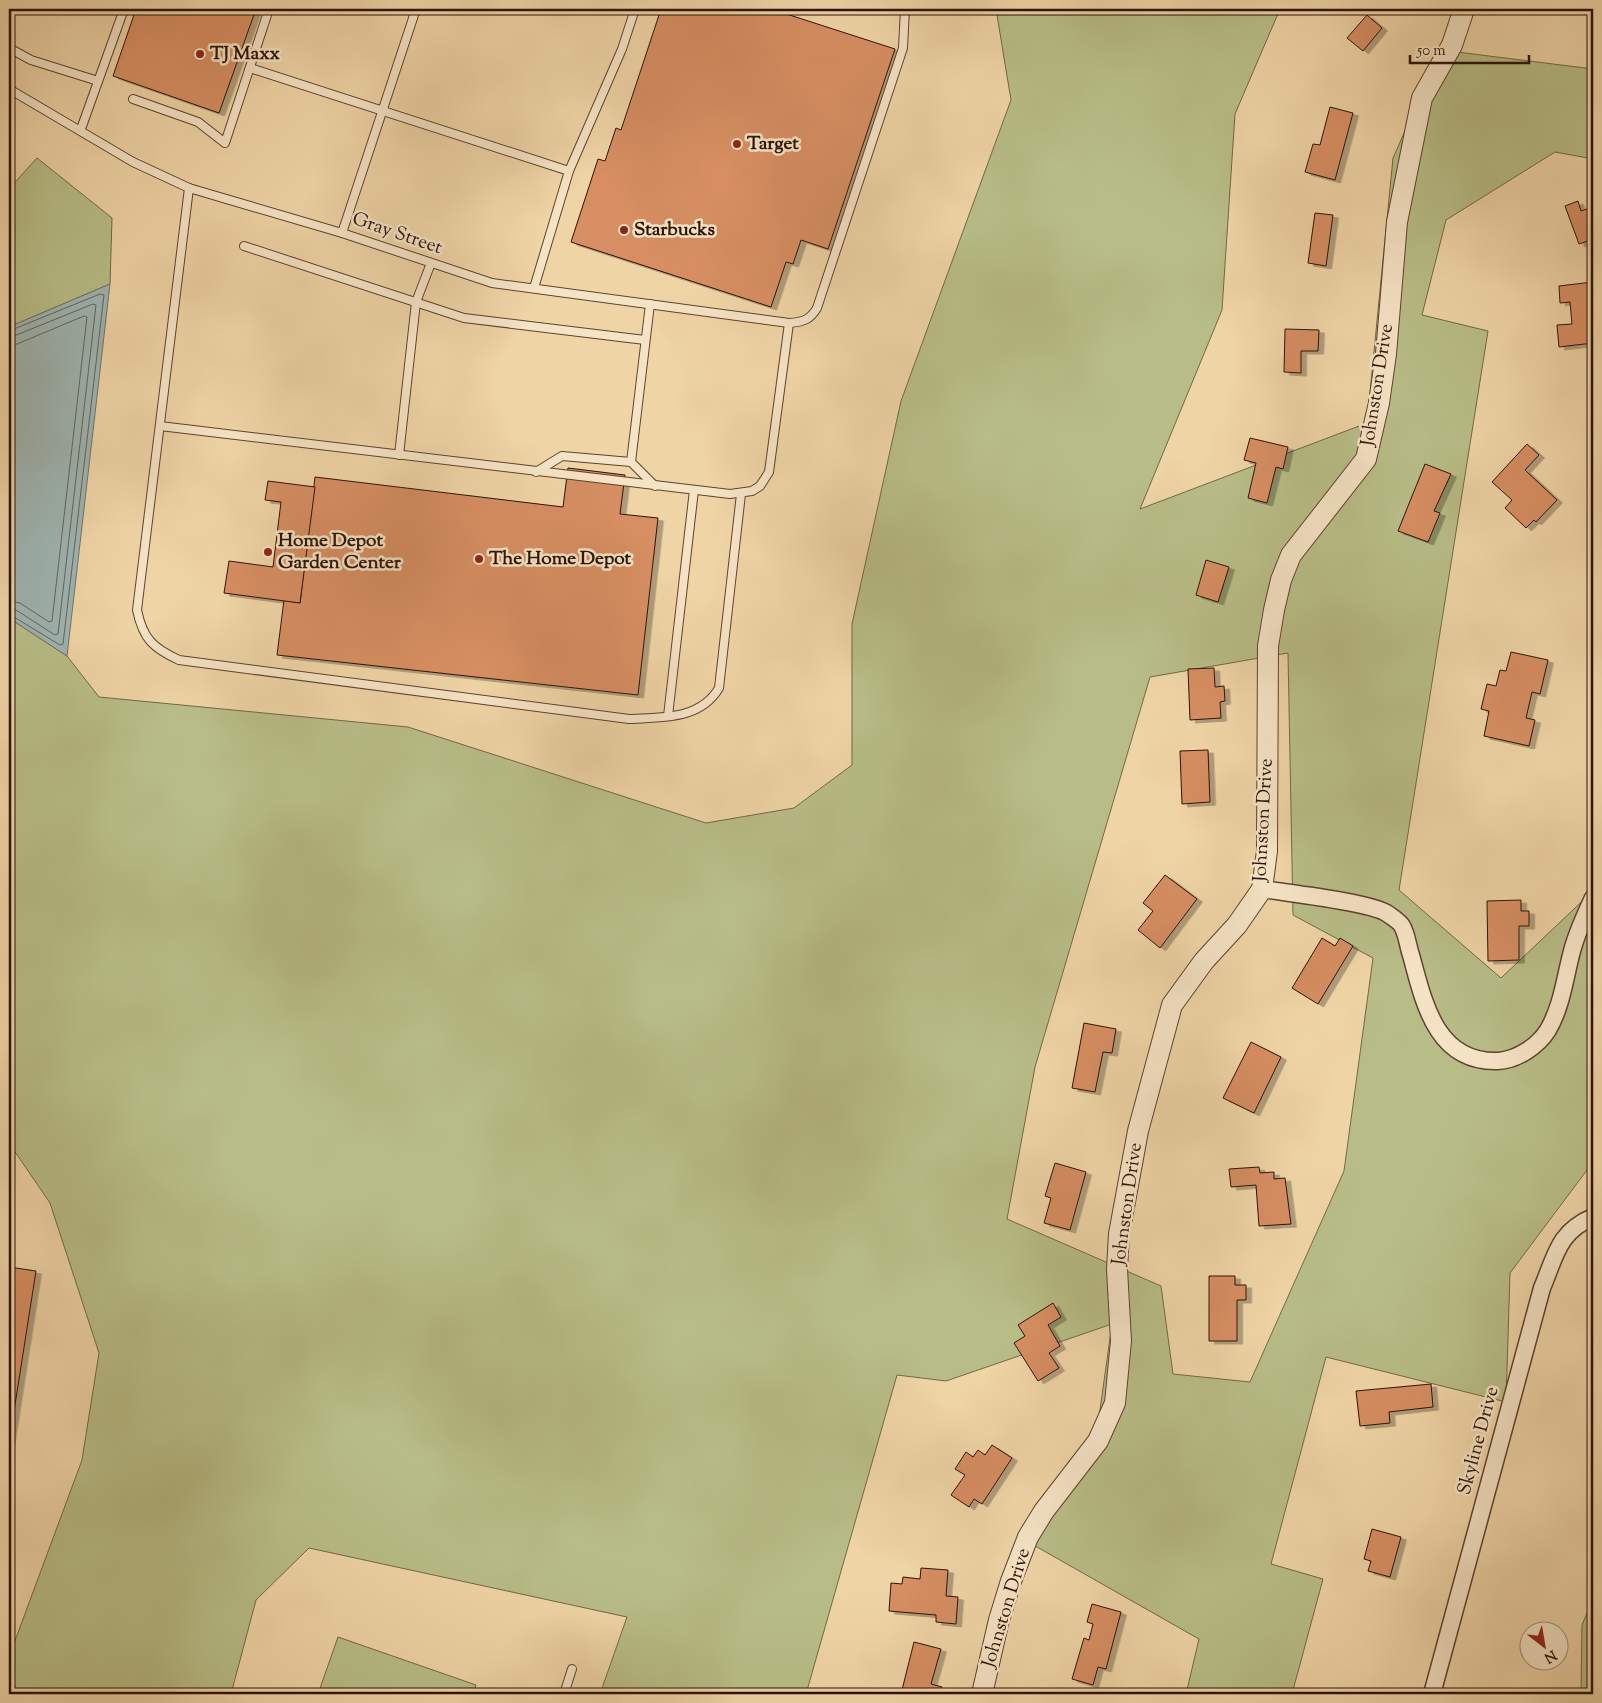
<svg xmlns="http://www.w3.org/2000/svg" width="1602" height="1703" viewBox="0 0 1602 1703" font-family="'Sorts Mill Goudy',serif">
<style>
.green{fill:#b8bd87;stroke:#726846;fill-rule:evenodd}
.water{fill:#9eb5b2;stroke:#71746d}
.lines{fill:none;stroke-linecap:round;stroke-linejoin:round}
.shore{stroke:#66645c;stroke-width:1}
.building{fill:#d68e62;stroke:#2d1205;filter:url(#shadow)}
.service-casing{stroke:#5e422d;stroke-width:10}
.minor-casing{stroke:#5e422d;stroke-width:19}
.tertiary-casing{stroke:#5e422d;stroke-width:22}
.service{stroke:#f5e3c5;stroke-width:8}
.minor{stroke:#f5e3c5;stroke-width:16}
.tertiary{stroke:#f5e3c5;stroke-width:20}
.poi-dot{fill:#8f2418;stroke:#f5e3c5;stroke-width:2}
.labels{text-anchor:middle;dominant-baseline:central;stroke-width:5;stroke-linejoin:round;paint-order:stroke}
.poi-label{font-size:19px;font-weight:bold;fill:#2d1205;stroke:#f5e3c5;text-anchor:start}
.street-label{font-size:19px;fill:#2d1205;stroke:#f5e3c5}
</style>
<defs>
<filter id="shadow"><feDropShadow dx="5.5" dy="3" stdDeviation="0" flood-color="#0004"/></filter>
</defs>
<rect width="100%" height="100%" fill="#efd4a6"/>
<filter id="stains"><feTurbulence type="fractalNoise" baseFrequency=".004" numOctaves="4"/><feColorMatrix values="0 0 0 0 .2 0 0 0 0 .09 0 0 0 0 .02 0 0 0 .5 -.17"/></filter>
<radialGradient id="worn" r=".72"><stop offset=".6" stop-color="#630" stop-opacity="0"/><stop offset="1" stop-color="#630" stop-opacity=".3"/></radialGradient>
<g class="green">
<path d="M996,9H1280L1235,114L1222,310L1140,509L1367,423L1393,158L1441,50L1593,69V159L1555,152L1446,220L1422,315L1488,331L1399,890L1501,978L1593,891V1162L1510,1273L1506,1402L1326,1357L1271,1564L1323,1579L1292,1694H1186L1199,1639L1023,1539L1098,1424L1112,1324L946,1381L897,1375L806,1694H600L627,1617L309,1548L256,1600L231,1694H9V1657L82,1460L99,1353L50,1203L9,1143V618L67,656L99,697L408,727L706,823L794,808L852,765V624L901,401L1011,100ZM1288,653L1293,915L1373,958L1344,1171L1250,1382L1173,1374L1161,1286L1007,1219L1035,1067L1150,677Z"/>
<polygon points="37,158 112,218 110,284 9,327 9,189"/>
<polygon points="1593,1599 1593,1694 1581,1694 1582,1625"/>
<polygon points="338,1637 476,1685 473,1694 318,1694"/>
</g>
<polygon class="water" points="110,284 67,656 9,618 9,327"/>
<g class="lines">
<g class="shore">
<polyline points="9,331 100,294 104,295 63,644 60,645 9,614"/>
<polyline points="9,338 93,304 96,305 58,634 55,635 16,610 9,608"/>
<polyline points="9,345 17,344 84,316 87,317 52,621 49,622 20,603 9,601"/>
</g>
</g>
<g class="building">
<polygon points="136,9 256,9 219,113 113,76"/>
<polygon points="661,9 771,9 895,49 828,249 801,240 793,264 786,262 771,307 571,242 598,159 605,161 616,128 621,130"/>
<polygon points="1367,15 1382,28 1363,51 1347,38"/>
<polygon points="1330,107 1353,113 1335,180 1305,172 1313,144 1320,145"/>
<polygon points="1578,201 1581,211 1593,207 1593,239 1579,244 1565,206"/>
<polygon points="1315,213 1333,215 1326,266 1308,263"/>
<polygon points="1593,282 1593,343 1559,347 1557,325 1572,324 1570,302 1560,303 1559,286"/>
<polygon points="1285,329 1319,330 1318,351 1301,351 1301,373 1284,372"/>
<polygon points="1250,438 1288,447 1283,469 1276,467 1267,503 1248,498 1256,463 1244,460"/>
<polygon points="1527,444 1539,455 1525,470 1557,500 1536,522 1534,520 1526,528 1505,508 1512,500 1492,482"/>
<polygon points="1425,464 1451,474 1434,511 1440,513 1428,542 1398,531"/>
<polygon points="568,468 625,475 620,514 658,518 638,695 277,655 284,600 300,603 315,477 563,507"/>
<polygon points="268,481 315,487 300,603 224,593 229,561 273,567 281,502 265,500"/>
<polygon points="1206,560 1229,567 1218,602 1196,595"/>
<polygon points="1511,652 1548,660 1540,694 1532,692 1526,718 1535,720 1529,746 1484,736 1489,711 1481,709 1487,684 1496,686 1500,670 1506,671"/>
<polygon points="1214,668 1215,687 1224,686 1225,701 1220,702 1221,718 1190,720 1188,669"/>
<polygon points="1208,750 1210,802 1182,804 1180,751"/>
<polygon points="1165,875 1197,899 1160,948 1138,930 1153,911 1143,903"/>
<polygon points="1521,900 1521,911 1529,911 1529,926 1519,926 1519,960 1488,961 1487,901"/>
<polygon points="1322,938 1335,946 1340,938 1353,946 1318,1004 1292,988"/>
<polygon points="1084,1023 1116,1029 1112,1053 1103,1052 1095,1092 1072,1088"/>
<polygon points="1251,1042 1281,1057 1254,1113 1223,1098"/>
<polygon points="1055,1163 1086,1172 1070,1230 1044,1223 1051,1198 1045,1196"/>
<polygon points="1259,1167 1260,1173 1274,1172 1274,1179 1285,1178 1291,1224 1259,1226 1256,1185 1231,1187 1229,1169"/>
<polygon points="9,1267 36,1271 9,1443"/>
<polygon points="1209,1276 1235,1276 1235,1285 1246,1285 1246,1300 1237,1300 1237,1341 1209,1341"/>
<polygon points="1053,1303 1061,1317 1048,1325 1060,1346 1049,1353 1059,1368 1038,1381 1014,1343 1025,1336 1018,1325"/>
<polygon points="1431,1384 1433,1407 1389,1412 1390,1423 1360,1426 1356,1391"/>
<polygon points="992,1445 1012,1458 982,1504 974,1499 969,1507 951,1495 965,1475 955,1469 966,1452 973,1457 978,1450 985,1455"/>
<polygon points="1372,1529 1401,1537 1390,1577 1368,1571 1371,1561 1364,1559"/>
<polygon points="921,1568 948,1570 946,1596 958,1597 956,1624 936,1622 936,1615 889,1611 891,1583 902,1584 903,1577 920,1579"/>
<polygon points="1092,1604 1121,1612 1106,1669 1098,1667 1093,1685 1072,1679 1084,1638 1089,1640 1093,1624 1087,1622"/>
<polygon points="914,1642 941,1649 931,1684 942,1687 940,1694 901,1694"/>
</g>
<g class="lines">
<g class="service-casing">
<g id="service">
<polyline points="9,48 31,60 98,81"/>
<polyline points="250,68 569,171"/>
<path d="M9,89L133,162L189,188L342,233L492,283L789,323C803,322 810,320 817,308L903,48L905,9"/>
<polyline points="133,99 198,122 225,143 269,9"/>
<polyline points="81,129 124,9"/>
<path d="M189,188L137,610C143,639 153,648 179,660L629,719C662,717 700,720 719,688L741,494"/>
<polyline points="342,233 416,9"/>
<polyline points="244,246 464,318 645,340"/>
<polyline points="534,288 569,171 622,49 635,9"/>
<polyline points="160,426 730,494 752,491 760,486 769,472 789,323"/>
<polyline points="399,455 416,302 431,263"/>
<polyline points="631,462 650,304"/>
<polyline points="536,472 562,456 631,462 655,486"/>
<polyline points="668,716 694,490"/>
<polyline points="564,1694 572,1669"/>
</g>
</g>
<g class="minor-casing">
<g id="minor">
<path d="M1262,889C1286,893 1372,902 1388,914C1392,917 1400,922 1402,926C1407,934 1408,947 1411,955C1424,1003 1436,1063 1498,1061C1517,1060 1538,1046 1548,1030C1562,1006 1565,977 1572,951C1577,932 1585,915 1593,898"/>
<path d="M1432,1694L1542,1288C1556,1255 1558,1232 1593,1217"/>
</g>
</g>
<g class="tertiary-casing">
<polyline id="tertiary" points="982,1694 999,1620 1011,1581 1028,1537 1044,1511 1098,1441 1115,1403 1121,1341 1117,1269 1119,1234 1138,1131 1172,1005 1204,961 1237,925 1262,889 1267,851 1268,646 1274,610 1281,580 1291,555 1366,459 1379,403 1386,354 1397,222 1422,98 1452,45 1464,9"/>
</g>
<use href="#service" class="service"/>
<use href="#minor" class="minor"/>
<use href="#tertiary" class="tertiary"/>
</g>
<g class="poi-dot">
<circle cx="200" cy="54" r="5"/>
<circle cx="737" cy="144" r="5"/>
<circle cx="624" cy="230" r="5"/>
<circle cx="268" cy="552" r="5"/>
<circle cx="479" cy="559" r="5"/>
</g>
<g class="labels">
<g class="poi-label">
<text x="210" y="54">TJ Maxx</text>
<text x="747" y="144">Target</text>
<text x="634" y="230">Starbucks</text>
<text x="278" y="541">Home Depot<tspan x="278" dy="22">Garden Center</tspan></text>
<text x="489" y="559">The Home Depot</text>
</g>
<g class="street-label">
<text transform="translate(397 234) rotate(19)">Gray Street</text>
<text transform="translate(1378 385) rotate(-81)">Johnston Drive</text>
<text transform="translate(1264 820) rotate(-87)">Johnston Drive</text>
<text transform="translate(1128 1204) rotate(-82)">Johnston Drive</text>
<text transform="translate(1479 1441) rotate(-75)">Skyline Drive</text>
<text transform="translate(1007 1608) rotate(-73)">Johnston Drive</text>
</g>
</g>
<rect width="1602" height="1703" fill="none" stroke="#efd4a6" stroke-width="30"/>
<rect x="10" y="10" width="1582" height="1683" fill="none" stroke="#2d1205" stroke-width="2.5"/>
<rect x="15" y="15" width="1572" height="1673" fill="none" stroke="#2d1205"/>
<g transform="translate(1544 1646) rotate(149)"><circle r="24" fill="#f5e3c5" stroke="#a58f78"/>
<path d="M0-4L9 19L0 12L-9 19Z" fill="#8f2418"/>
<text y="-8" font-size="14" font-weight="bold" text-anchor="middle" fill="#2d1205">N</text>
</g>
<path d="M1410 55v8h119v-8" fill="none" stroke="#2d1205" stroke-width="2.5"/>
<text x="1417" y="55" font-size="15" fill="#2d1205" stroke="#f5e3c5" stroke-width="4" paint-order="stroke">50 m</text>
<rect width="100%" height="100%" filter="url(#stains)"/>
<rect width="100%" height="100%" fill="url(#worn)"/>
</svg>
